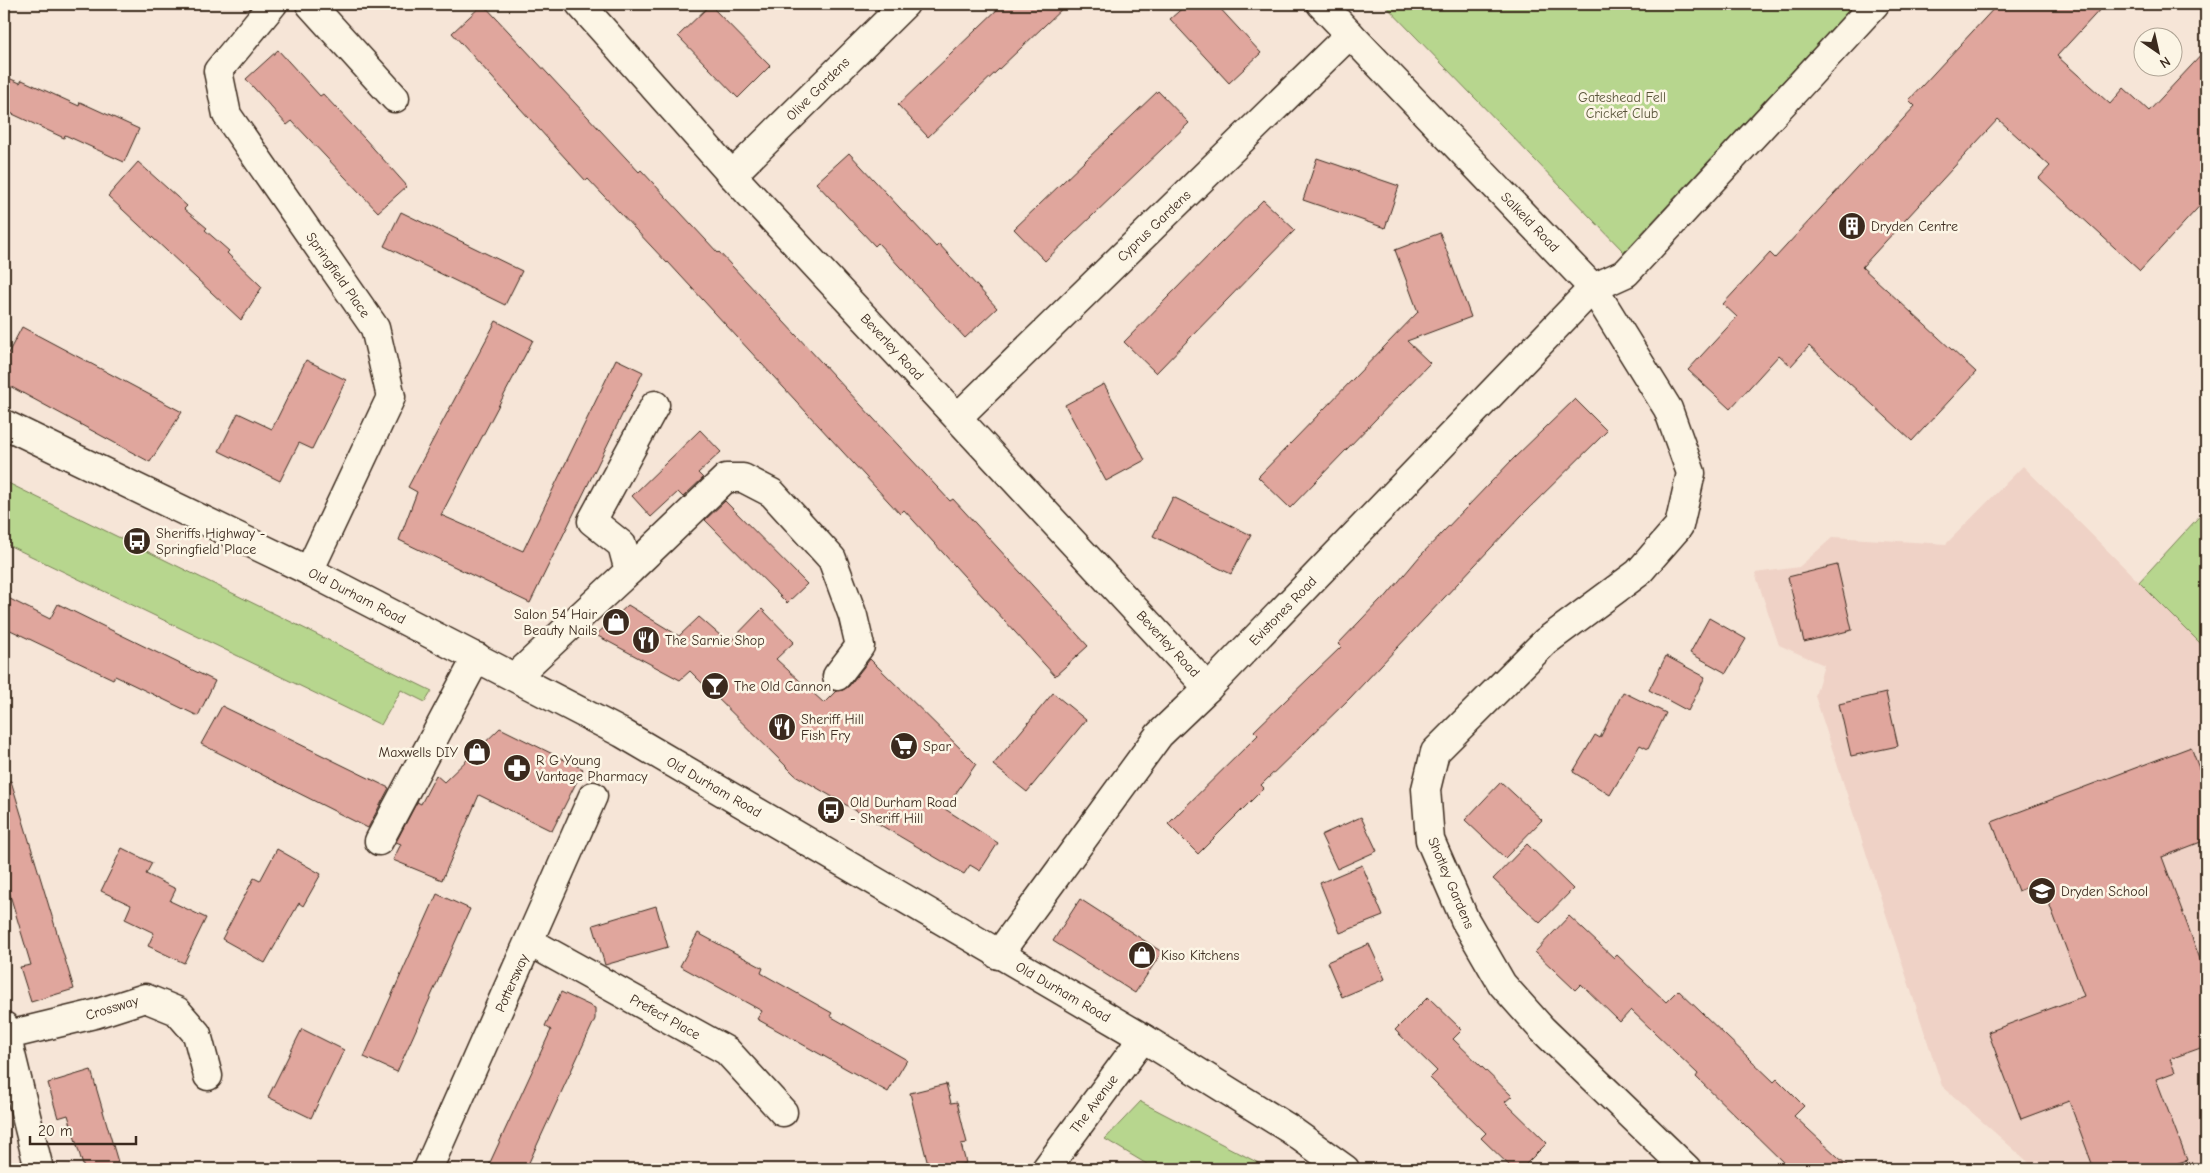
<svg xmlns="http://www.w3.org/2000/svg" width="2210" height="1173" viewBox="0 0 2210 1173" font-family="'Comic Neue',sans-serif">
<style>
.built{fill:#efd2c6}
.green{fill:#b7d68e;stroke:#798056}
.building{fill:#e0a69d;stroke:#3b2a1e}
.lines{fill:none;stroke-linecap:round;stroke-linejoin:round}
.minor-casing{stroke:#3b2a1e;stroke-width:31}
.major-casing{stroke:#3b2a1e;stroke-width:31}
.minor{stroke:#fcf5e5;stroke-width:28}
.major{stroke:#fcf5e5;stroke-width:28}
.labels{text-anchor:middle;dominant-baseline:central;stroke-width:5;stroke-linejoin:round;paint-order:stroke}
.street-label{font-size:14px;fill:#3b2a1e;stroke:#fcf5e5}
.park-label{font-size:14px;fill:#5a553a;stroke:#fcf5e5}
.poi-label{font-size:14px;fill:#3b2a1e;stroke:#fcf5e5;text-anchor:start}
</style>
<rect width="100%" height="100%" fill="#f6e5d7"/>
<filter id="ink" filterUnits="userSpaceOnUse"><feTurbulence type="fractalNoise" baseFrequency=".02" numOctaves="2"/><feDisplacementMap in="SourceGraphic" scale="10" xChannelSelector="R" yChannelSelector="G"/><feConvolveMatrix kernelMatrix="1 2 1 2 8 2 1 2 1" color-interpolation-filters="sRGB"/></filter>
<g filter="url(#ink)">
<polygon class="built" points="2023,466 2206,649 2206,1169 2036,1169 1942,1086 1815,696 1824,665 1779,645 1755,573 1799,567 1833,537 1946,544"/>
<g class="green">
<polygon points="1384,4 1855,4 1624,252"/>
<polygon points="4,481 432,691 425,702 401,690 381,725 4,543"/>
<polygon points="2206,509 2206,649 2139,582"/>
<polygon points="1141,1101 1141,1102 1270,1169 1155,1169 1105,1139"/>
</g>
<g class="building">
<polygon points="483,4 639,172 641,170 718,253 719,252 950,501 953,499 1088,646 1055,676 904,510 900,514 668,262 667,263 588,179 586,181 452,33"/>
<polygon points="1003,4 1067,4 928,137 898,105"/>
<polygon points="1187,4 1216,4 1261,53 1229,83 1170,19"/>
<polygon points="1998,4 2105,4 2057,56 2110,104 2124,88 2149,111 2206,50 2206,199 2140,271 2039,178 2050,166 1998,119 1862,267 1976,372 1912,441 1809,346 1791,366 1779,355 1730,409 1688,370 1737,317 1723,304 1770,253 1775,258 1915,106 1909,100"/>
<polygon points="710,5 770,66 738,98 678,36"/>
<polygon points="278,50 320,96 323,94 365,139 407,186 378,212 292,121 287,125 246,79"/>
<polygon points="4,76 20,83 22,80 79,106 80,102 139,129 124,162 65,135 64,138 4,110"/>
<polygon points="1158,91 1189,123 1045,261 1014,229"/>
<polygon points="849,153 936,247 939,244 997,308 965,338 878,243 875,246 816,183"/>
<polygon points="1317,158 1399,186 1385,228 1303,200"/>
<polygon points="138,162 187,206 184,209 207,228 205,230 229,251 227,253 262,287 241,320 108,196"/>
<polygon points="1263,200 1295,230 1156,373 1124,342"/>
<polygon points="401,212 522,271 505,305 384,246"/>
<polygon points="1440,233 1471,317 1407,341 1430,363 1290,508 1258,477 1418,312 1395,250"/>
<polygon points="496,321 533,340 441,515 523,551 616,359 643,372 530,603 399,540 417,492 408,487"/>
<polygon points="22,327 182,412 150,462 4,383 4,361"/>
<polygon points="306,360 346,380 312,449 299,443 280,481 219,451 238,413 272,429"/>
<polygon points="1104,384 1145,460 1106,481 1065,405"/>
<polygon points="1575,399 1607,431 1521,516 1350,698 1261,785 1264,788 1198,854 1168,824 1258,735 1254,731 1341,647 1338,644 1381,599 1383,600 1420,556 1513,459"/>
<polygon points="700,430 721,452 698,473 703,478 683,497 678,492 651,517 632,496"/>
<polygon points="1173,497 1251,535 1231,574 1153,536"/>
<polygon points="725,501 807,584 787,603 705,520"/>
<polygon points="1837,565 1852,630 1804,642 1788,577"/>
<polygon points="4,596 50,619 58,604 215,681 198,716 115,676 113,679 4,627"/>
<polygon points="628,605 679,636 699,617 729,643 762,609 794,642 776,659 824,703 836,691 843,690 849,686 870,659 976,764 945,809 998,843 980,871 970,865 964,874 795,775 690,671 680,680 596,635"/>
<polygon points="1709,618 1746,639 1726,673 1690,653"/>
<polygon points="1666,656 1705,677 1688,711 1649,690"/>
<polygon points="1623,692 1666,713 1648,749 1640,745 1610,795 1573,772 1595,735 1600,738"/>
<polygon points="1053,693 1086,720 1027,792 993,765"/>
<polygon points="1886,693 1898,746 1851,756 1839,704"/>
<polygon points="222,706 389,788 368,828 201,744"/>
<polygon points="500,728 583,769 552,831 479,795 442,880 393,860 401,844 396,842 417,802 421,804 436,775 444,782"/>
<polygon points="2191,747 2206,787 2206,840 2162,857 2206,975 2206,1046 2170,1059 2175,1072 2156,1079 2187,1160 2161,1169 2094,1169 2069,1101 2021,1119 1988,1032 2084,996 2041,882 2018,891 1992,822"/>
<polygon points="11,781 74,989 31,1002 20,967 31,965 4,875 4,782"/>
<polygon points="1501,782 1542,820 1505,858 1465,820"/>
<polygon points="1361,817 1377,851 1337,869 1321,835"/>
<polygon points="1527,844 1573,889 1540,923 1493,879"/>
<polygon points="122,848 152,863 146,874 176,889 170,901 206,918 184,963 148,946 154,933 125,919 131,905 101,891"/>
<polygon points="277,849 321,874 303,906 299,903 265,963 222,939 254,878 260,881"/>
<polygon points="1362,865 1383,916 1340,933 1320,883"/>
<polygon points="437,894 470,909 397,1072 364,1057"/>
<polygon points="1080,899 1162,952 1135,993 1053,941"/>
<polygon points="656,906 668,947 605,965 593,925"/>
<polygon points="1569,916 1614,958 1617,955 1666,1002 1678,990 1774,1082 1777,1079 1804,1106 1794,1116 1851,1169 1790,1169 1696,1077 1698,1074 1631,1010 1620,1022 1581,984 1575,990 1535,952"/>
<polygon points="698,933 763,968 761,973 832,1013 830,1016 907,1060 888,1092 757,1019 762,1011 680,966"/>
<polygon points="1369,944 1385,979 1342,997 1327,962"/>
<polygon points="561,992 595,1008 595,1019 526,1169 487,1169 551,1030 545,1026"/>
<polygon points="1428,997 1462,1030 1453,1039 1512,1096 1505,1102 1547,1143 1521,1169 1513,1169 1481,1138 1486,1133 1430,1078 1437,1071 1395,1030"/>
<polygon points="302,1029 344,1050 311,1118 268,1097"/>
<polygon points="91,1070 115,1152 120,1169 84,1169 68,1115 58,1118 48,1083"/>
<polygon points="946,1084 951,1103 957,1102 967,1143 961,1144 966,1163 943,1169 929,1169 910,1093"/>
</g>
<g class="lines">
<g class="minor-casing">
<g id="minor">
<polyline points="273,4 218,71 227,115 375,328 391,397 309,571"/>
<polyline points="310,4 395,98"/>
<polyline points="580,4 732,175 1208,688"/>
<polyline points="1321,4 1593,288 1668,409 1691,473 1679,526 1638,573 1545,642 1435,752 1426,789 1430,840 1465,920 1502,984 1542,1029 1687,1169"/>
<polyline points="732,175 905,4"/>
<polyline points="958,417 1350,34"/>
<polyline points="629,571 726,478 743,478 772,493 832,559 853,616 860,646 837,676"/>
<polyline points="515,677 629,571 622,545 592,521 655,405"/>
<polyline points="379,841 477,657"/>
<polyline points="530,942 727,1051 783,1112"/>
<polyline points="998,955 1159,735 1208,688 1593,288 1626,273 1875,4"/>
<polyline points="4,1026 39,1169"/>
<polyline points="4,1036 95,1014 145,998 177,1011 197,1034 208,1076"/>
<polyline points="428,1169 593,796"/>
<polyline points="1046,1169 1143,1038"/>
</g>
</g>
<g class="major-casing">
<polyline id="major" points="4,424 309,571 622,733 1143,1038 1288,1128 1345,1169"/>
</g>
<use href="#minor" class="minor"/>
<use href="#major" class="major"/>
</g>
</g>
<defs>
<g id="building-disc" transform="scale(1.4375)"><circle r="9.5" fill="#3b2a1e" stroke="#fcf5e5"/><path d="M-4-6H4V6H1V3H-1V6H-4ZM-2.5-4.3h1.7v1.8h-1.7ZM.8-4.3h1.7v1.8H.8ZM-2.5-1h1.7V.8h-1.7ZM.8-1h1.7V.8H.8Z" fill="#fff"/></g>
<g id="bus-disc" transform="scale(1.4375)"><circle r="9.5" fill="#3b2a1e" stroke="#fcf5e5"/><path d="M-5-6H5V4H4V6H2V4H-2V6H-4V4H-5ZM-3.5-4V0h7V-4ZM-3.5 1.2v1.5H-2V1.2ZM2 1.2v1.5H3.5V1.2Z" fill="#fff"/></g>
<g id="shop-disc" transform="scale(1.4375)"><circle r="9.5" fill="#3b2a1e" stroke="#fcf5e5"/><path d="M-5-2.5h2.3a2.7 3.5 0 0 1 5.4 0H5L5.5 6h-11ZM-1.5-2.5h3a1.5 2.3 0 0 0-3 0Z" fill="#fff"/></g>
<g id="restaurant-disc" transform="scale(1.4375)"><circle r="9.5" fill="#3b2a1e" stroke="#fcf5e5"/><path d="M-5-6h1v4h1v-4h1v4h1v-4h1v5L-1.5 .5V6h-2V.5L-5-1ZM5-6V6H3V1.5H1.5Q1.5-4 5-6Z" fill="#fff"/></g>
<g id="bar-disc" transform="scale(1.4375)"><circle r="9.5" fill="#3b2a1e" stroke="#fcf5e5"/><path d="M-6-5H6L.8 .8V4.5H3.5V6h-7V4.5H-.8V.8Z" fill="#fff"/></g>
<g id="supermarket-disc" transform="scale(1.4375)"><circle r="9.5" fill="#3b2a1e" stroke="#fcf5e5"/><path d="M-6-5.5h2.5l.6 2H6L4.5 2H-2.5L-4.4-4H-6ZM-1.5 3.2a1.3 1.3 0 1 0 .1 0ZM3 3.2a1.3 1.3 0 1 0 .1 0Z" fill="#fff"/></g>
<g id="pharmacy-disc" transform="scale(1.4375)"><circle r="9.5" fill="#3b2a1e" stroke="#fcf5e5"/><path d="M-2-6h4v4h4v4h-4v4h-4v-4h-4v-4h4Z" fill="#fff"/></g>
<g id="school-disc" transform="scale(1.4375)"><circle r="9.5" fill="#3b2a1e" stroke="#fcf5e5"/><path d="M0-5L7-2L0 1L-7-2ZM-4 1L0 2.5L4 1V4Q0 6-4 4Z" fill="#fff"/></g>
</defs>
<g fill-rule="evenodd">
<use href="#building-disc" x="1852" y="226"/>
<use href="#bus-disc" x="137" y="541"/>
<use href="#shop-disc" x="616" y="622"/>
<use href="#restaurant-disc" x="646" y="640"/>
<use href="#bar-disc" x="715" y="686"/>
<use href="#restaurant-disc" x="782" y="727"/>
<use href="#supermarket-disc" x="904" y="746"/>
<use href="#shop-disc" x="477" y="752"/>
<use href="#pharmacy-disc" x="517" y="768"/>
<use href="#bus-disc" x="831" y="810"/>
<use href="#school-disc" x="2042" y="891"/>
<use href="#shop-disc" x="1142" y="955"/>
</g>
<g class="labels">
<g class="street-label">
<text transform="translate(818 89) rotate(-45)">Olive Gardens</text>
<text transform="translate(1530 222) rotate(46)">Salkeld Road</text>
<text transform="translate(1154 226) rotate(-44)">Cyprus Gardens</text>
<text transform="translate(338 275) rotate(55)">Springfield Place</text>
<text transform="translate(892 347) rotate(47)">Beverley Road</text>
<text transform="translate(357 596) rotate(27)">Old Durham Road</text>
<text transform="translate(1283 611) rotate(-46)">Evistones Road</text>
<text transform="translate(1168 644) rotate(47)">Beverley Road</text>
<text transform="translate(714 787) rotate(30)">Old Durham Road</text>
<text transform="translate(1451 883) rotate(67)">Shotley Gardens</text>
<text transform="translate(512 983) rotate(-66)">Pottersway</text>
<text transform="translate(1063 992) rotate(30)">Old Durham Road</text>
<text transform="translate(112 1008) rotate(-17)">Crossway</text>
<text transform="translate(665 1017) rotate(29)">Prefect Place</text>
<text transform="translate(1094 1104) rotate(-53)">The Avenue</text>
</g>
<g class="park-label">
<text x="1622" y="97">Gateshead Fell<tspan x="1622" dy="16">Cricket Club</tspan></text>
</g>
<g class="poi-label">
<text x="1871" y="226">Dryden Centre</text>
<text x="156" y="533">Sheriffs Highway -<tspan x="156" dy="16">Springfield Place</tspan></text>
<text x="597" y="614" text-anchor="end">Salon 54 Hair<tspan x="597" dy="16">Beauty Nails</tspan></text>
<text x="665" y="640">The Sarnie Shop</text>
<text x="734" y="686">The Old Cannon</text>
<text x="801" y="719">Sheriff Hill<tspan x="801" dy="16">Fish Fry</tspan></text>
<text x="923" y="746">Spar</text>
<text x="458" y="752" text-anchor="end">Maxwells DIY</text>
<text x="536" y="760">R G Young<tspan x="536" dy="16">Vantage Pharmacy</tspan></text>
<text x="850" y="802">Old Durham Road<tspan x="850" dy="16">- Sheriff Hill</tspan></text>
<text x="2061" y="891">Dryden School</text>
<text x="1161" y="955">Kiso Kitchens</text>
</g>
</g>
<rect width="2210" height="1173" fill="none" stroke="#fcf5e5" stroke-width="20"/>
<rect x="10" y="10" width="2190" height="1153" fill="none" stroke="#3b2a1e" stroke-width="2" filter="url(#ink)"/>
<g transform="translate(2158 52) rotate(146)"><circle r="24" fill="#fcf5e5" stroke="#afa495"/>
<path d="M0-4L9 19L0 12L-9 19Z" fill="#3b2a1e"/>
<text y="-8" font-size="14" font-weight="bold" text-anchor="middle" fill="#3b2a1e">N</text>
</g>
<path d="M30 1136v8h106v-8" fill="none" stroke="#3b2a1e" stroke-width="2.5"/>
<text x="38" y="1136" font-size="15" fill="#3b2a1e" stroke="#fcf5e5" stroke-width="4" paint-order="stroke">20 m</text>
</svg>
